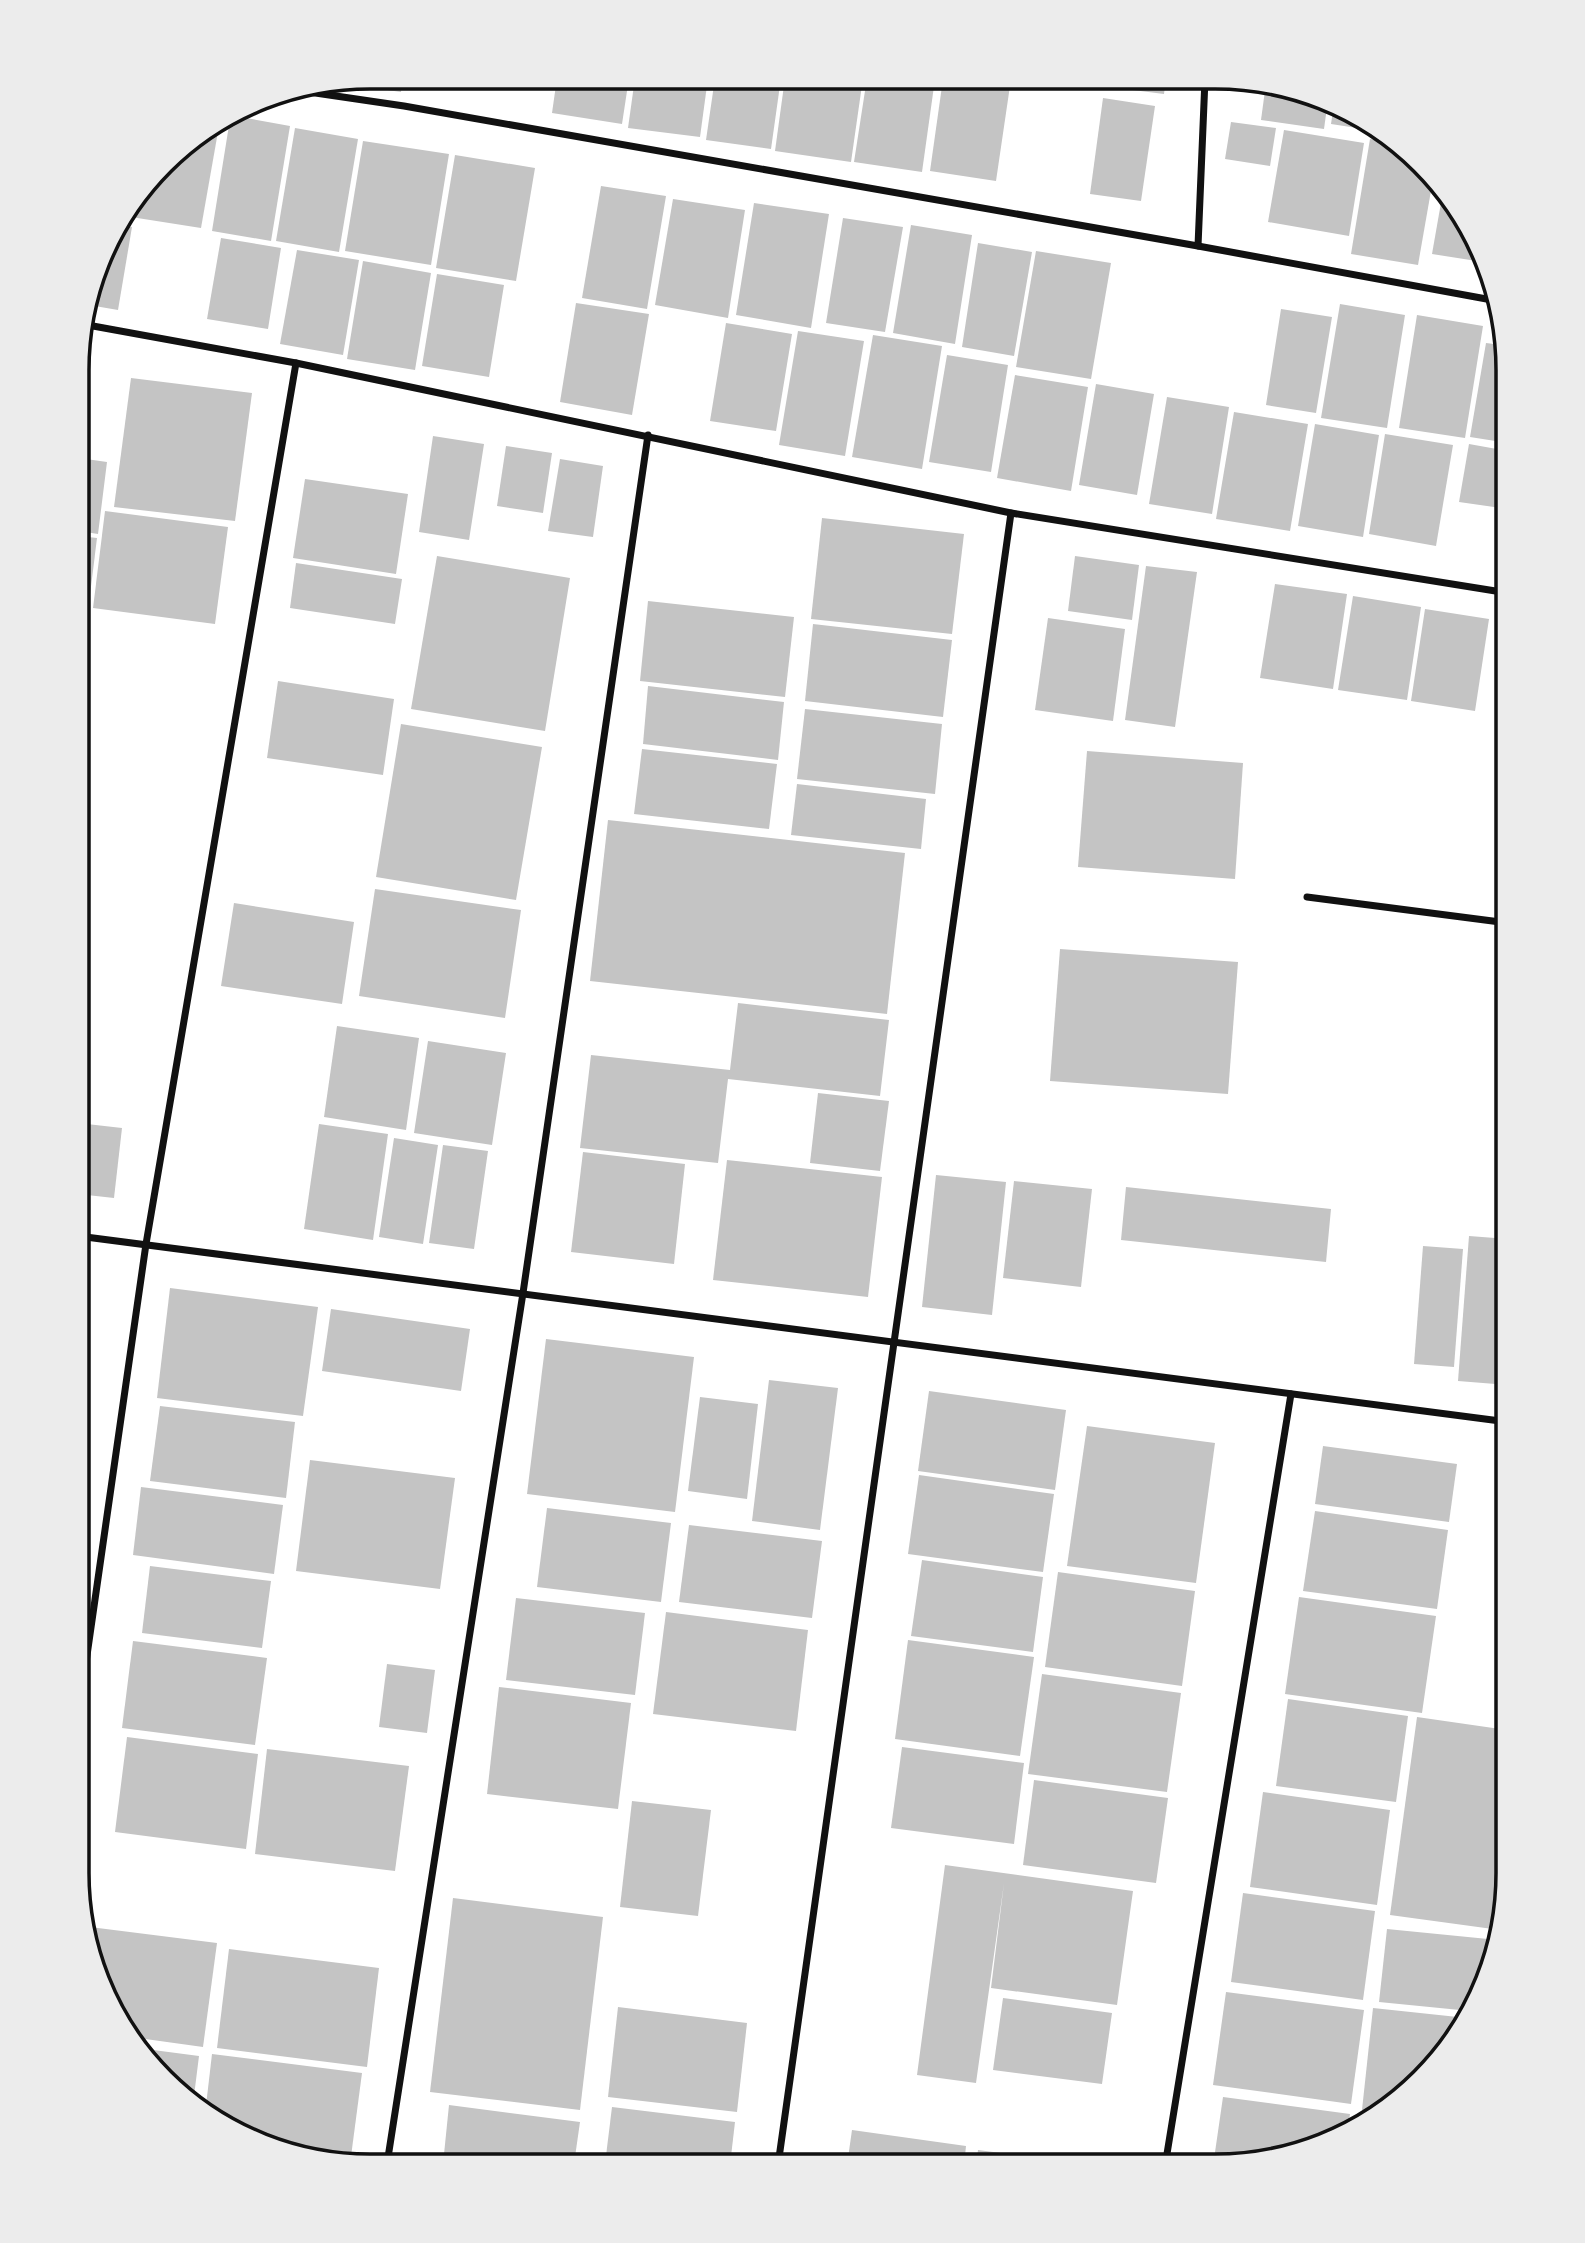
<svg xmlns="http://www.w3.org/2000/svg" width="1585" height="2243" viewBox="0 0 1585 2243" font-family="'Source Sans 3',sans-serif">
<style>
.building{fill:#c4c4c4}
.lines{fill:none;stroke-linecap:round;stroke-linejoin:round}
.minor{stroke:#111;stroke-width:7}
.rim{fill:none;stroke:#111;stroke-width:3.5}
</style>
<rect width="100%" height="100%" fill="#fff"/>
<g class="building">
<polygon points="371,77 403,77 401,92 338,83"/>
<polygon points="557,78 629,78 622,124 552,113"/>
<polygon points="635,78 708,78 700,137 628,128"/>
<polygon points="715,78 781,78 771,149 706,140"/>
<polygon points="785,78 863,78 851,162 775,151"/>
<polygon points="867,78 935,79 922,172 854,162"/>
<polygon points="943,79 1011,79 996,181 930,171"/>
<polygon points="1045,79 1090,79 1089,87"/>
<polygon points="1094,79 1166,79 1164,94 1093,85"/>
<polygon points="1266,83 1328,100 1324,129 1261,120"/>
<polygon points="1103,98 1155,106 1141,201 1090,194"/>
<polygon points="1334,104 1383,132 1331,124"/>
<polygon points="235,116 290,126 271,241 212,231 230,119"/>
<polygon points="1231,122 1276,128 1270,166 1225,159"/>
<polygon points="219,126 201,228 131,217 134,203 177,150"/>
<polygon points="295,128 358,139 339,252 276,241"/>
<polygon points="1284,130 1364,143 1349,236 1268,222"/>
<polygon points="1370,139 1398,144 1432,185 1418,265 1351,254"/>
<polygon points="363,141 449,154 431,265 345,251"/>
<polygon points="455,155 535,168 516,281 436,268"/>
<polygon points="601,186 666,196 647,309 582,298"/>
<polygon points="1442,197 1478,241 1483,262 1432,254"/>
<polygon points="673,199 745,210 728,318 655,305"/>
<polygon points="754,203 829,214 811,328 736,315"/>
<polygon points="843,218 903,227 885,332 826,323"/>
<polygon points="116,225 132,227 118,310 89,305"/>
<polygon points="911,225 972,235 955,344 893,333"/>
<polygon points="221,238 281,248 268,329 207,319"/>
<polygon points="978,243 1032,252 1014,356 962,347"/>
<polygon points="297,250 359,260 343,355 280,344"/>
<polygon points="1036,251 1111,263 1091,379 1016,367"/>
<polygon points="363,261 431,273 415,370 347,359"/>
<polygon points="437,274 504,285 489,377 422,366"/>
<polygon points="576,303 649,314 632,415 560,402"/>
<polygon points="1340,304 1405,315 1387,428 1321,418"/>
<polygon points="1281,309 1332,317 1316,413 1266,405"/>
<polygon points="1417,315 1483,326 1465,438 1399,428"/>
<polygon points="726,323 792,334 776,431 710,421"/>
<polygon points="798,331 864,341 845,456 779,445"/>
<polygon points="873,335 942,346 922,469 852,457"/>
<polygon points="1486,343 1502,345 1508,370 1508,443 1470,437"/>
<polygon points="947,355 1008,365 991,472 929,462"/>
<polygon points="1015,375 1088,387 1071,491 997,478"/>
<polygon points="131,378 252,393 235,521 114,507"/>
<polygon points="1096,384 1154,394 1137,495 1079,485"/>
<polygon points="1167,397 1229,407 1212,514 1149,504"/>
<polygon points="1234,412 1308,424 1290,531 1216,519"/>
<polygon points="1315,424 1379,435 1363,537 1298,526"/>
<polygon points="1385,434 1453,445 1436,546 1369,534"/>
<polygon points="433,436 484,444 469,540 419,532"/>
<polygon points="1469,444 1508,451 1508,509 1459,502"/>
<polygon points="506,446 552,453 543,513 497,506"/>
<polygon points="79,458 107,462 98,534 79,531"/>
<polygon points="560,459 603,466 593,537 548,531"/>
<polygon points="305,479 408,494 396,574 293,558"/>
<polygon points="105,511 228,527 215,624 93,608"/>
<polygon points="822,518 964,534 952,634 811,619"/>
<polygon points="79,536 97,538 88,611 79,610"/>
<polygon points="437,556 570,578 545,731 411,709"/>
<polygon points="1075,556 1139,565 1132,620 1068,611"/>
<polygon points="296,563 402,579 395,624 290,608"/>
<polygon points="1146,566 1197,572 1175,727 1125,720"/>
<polygon points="1275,584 1347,594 1333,689 1260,678"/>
<polygon points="1353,596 1421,607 1407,700 1338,690"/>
<polygon points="648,601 794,617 785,697 640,681"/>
<polygon points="1425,609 1489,619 1475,711 1411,701"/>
<polygon points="1048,618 1125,629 1113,721 1035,710"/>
<polygon points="813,624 952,640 943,717 805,701"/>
<polygon points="278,681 394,699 383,775 267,758"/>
<polygon points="648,686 784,702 778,760 643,744"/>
<polygon points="805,709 942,724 935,794 797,779"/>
<polygon points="401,724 542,747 516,900 376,877"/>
<polygon points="642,749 777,764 769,829 634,814"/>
<polygon points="1087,751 1243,763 1235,879 1078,867"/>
<polygon points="797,784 926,799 921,849 791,835"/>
<polygon points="608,820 905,853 887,1014 590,981"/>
<polygon points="375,889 521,910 505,1018 359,996"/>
<polygon points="234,903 354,922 342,1004 221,986"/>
<polygon points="1060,949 1238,962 1228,1094 1050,1081"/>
<polygon points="738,1003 889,1020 880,1096 728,1079 718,1163 580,1148 591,1055 730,1070"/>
<polygon points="337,1026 419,1038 406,1130 324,1117"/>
<polygon points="428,1041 506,1053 492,1145 414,1133"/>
<polygon points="818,1093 889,1101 880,1171 810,1163"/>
<polygon points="78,1123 122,1128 114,1198 78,1194"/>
<polygon points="319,1124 388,1134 373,1240 304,1229"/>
<polygon points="394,1138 438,1145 423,1244 379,1237"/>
<polygon points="443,1145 488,1151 474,1249 429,1243"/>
<polygon points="583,1152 685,1164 674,1264 571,1252"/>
<polygon points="727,1160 882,1177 868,1297 713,1280"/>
<polygon points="936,1175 1006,1182 992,1315 922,1307"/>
<polygon points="1014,1181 1092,1189 1081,1287 1003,1278"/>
<polygon points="1126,1187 1331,1209 1326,1262 1121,1240"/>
<polygon points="1469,1236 1508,1239 1508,1385 1458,1381"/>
<polygon points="1423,1246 1463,1249 1454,1367 1414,1364"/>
<polygon points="170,1288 318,1307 303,1416 157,1398"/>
<polygon points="331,1309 470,1329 461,1391 322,1371"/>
<polygon points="546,1339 694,1357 675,1512 527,1494"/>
<polygon points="769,1380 838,1388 820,1530 752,1521"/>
<polygon points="929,1391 1066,1410 1055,1490 918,1471"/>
<polygon points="700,1397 758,1404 747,1499 688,1491"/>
<polygon points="160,1406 295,1422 286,1498 150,1481"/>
<polygon points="1087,1426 1215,1443 1196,1583 1067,1566"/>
<polygon points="1323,1446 1457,1464 1449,1522 1315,1504"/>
<polygon points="310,1460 455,1478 440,1589 296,1571"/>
<polygon points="919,1475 1054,1494 1043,1572 908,1554"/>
<polygon points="141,1487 283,1505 274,1574 133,1555"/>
<polygon points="547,1508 671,1523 661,1602 537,1587"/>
<polygon points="1315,1511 1448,1530 1437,1609 1303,1591"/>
<polygon points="689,1525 822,1541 812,1618 679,1602"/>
<polygon points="922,1560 1043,1577 1033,1652 911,1636"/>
<polygon points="150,1566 271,1581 262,1648 142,1633"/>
<polygon points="1058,1572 1195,1591 1182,1686 1045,1667"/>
<polygon points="1299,1597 1436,1616 1422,1713 1285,1694"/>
<polygon points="516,1598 645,1613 635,1695 506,1680"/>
<polygon points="666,1612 808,1630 796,1731 653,1714"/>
<polygon points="908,1640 1034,1657 1020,1756 895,1739"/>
<polygon points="133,1641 267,1658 255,1745 122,1728"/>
<polygon points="387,1664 435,1670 427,1733 379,1727"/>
<polygon points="1042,1674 1181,1693 1167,1792 1028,1774"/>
<polygon points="499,1687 631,1703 618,1809 487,1794"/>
<polygon points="1288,1699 1408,1716 1396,1802 1276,1786"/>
<polygon points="1417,1717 1507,1730 1507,1892 1500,1930 1390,1915"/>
<polygon points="127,1737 258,1754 246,1849 115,1832"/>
<polygon points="902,1747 1024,1763 1014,1844 891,1828"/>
<polygon points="267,1749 409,1766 395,1871 255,1854"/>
<polygon points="1034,1780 1168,1798 1156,1883 1023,1865"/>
<polygon points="1263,1792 1390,1810 1377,1905 1250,1887"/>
<polygon points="632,1801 711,1810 698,1916 620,1907"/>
<polygon points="945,1865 1133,1891 1117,2005 991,1988 1004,1883 976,2083 917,2075"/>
<polygon points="1243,1893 1375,1911 1363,2000 1231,1982"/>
<polygon points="453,1898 603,1917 580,2110 430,2092"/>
<polygon points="90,1927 217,1943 203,2047 131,2037 107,2002"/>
<polygon points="1387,1929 1498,1940 1492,1967 1470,2011 1379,2002"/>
<polygon points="229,1949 379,1968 367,2067 217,2048"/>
<polygon points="1226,1992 1364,2010 1351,2104 1213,2085"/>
<polygon points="1003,1998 1112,2013 1102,2084 993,2070"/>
<polygon points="618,2007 747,2023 737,2112 608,2097"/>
<polygon points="1373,2008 1467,2018 1458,2036 1408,2093 1380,2112 1362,2110"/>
<polygon points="138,2048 199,2056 193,2104 150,2066"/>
<polygon points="212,2054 362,2073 350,2164 333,2164 207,2116 205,2114"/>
<polygon points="1223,2097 1350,2114 1347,2134 1213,2166"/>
<polygon points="449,2105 580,2122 574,2164 443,2164"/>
<polygon points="612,2107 735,2122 730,2165 605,2164"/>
<polygon points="852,2130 966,2146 964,2165 847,2165"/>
<polygon points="978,2150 1083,2164 1083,2166 976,2165"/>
</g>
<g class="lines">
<g class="minor">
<polyline points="295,90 404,106 1198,246 1492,300"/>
<polyline points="1198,246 1205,79"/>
<polyline points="82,324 296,363 1011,513 1508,593"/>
<polyline points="1307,897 1508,923"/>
<polyline points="78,1236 1508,1422"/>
<polyline points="77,1725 146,1244 296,363"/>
<polyline points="387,2164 523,1293 648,435"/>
<polyline points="778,2165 1011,513"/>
<polyline points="1165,2166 1291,1394"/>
</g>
</g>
<path d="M0 0H1585V2243H0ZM370 89H1215A281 281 0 0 1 1496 370V1873A281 281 0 0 1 1215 2154H370A281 281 0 0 1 89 1873V370A281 281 0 0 1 370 89Z" fill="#ececec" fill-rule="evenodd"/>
<path class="rim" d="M370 89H1215A281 281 0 0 1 1496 370V1873A281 281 0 0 1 1215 2154H370A281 281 0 0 1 89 1873V370A281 281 0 0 1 370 89Z"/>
</svg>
